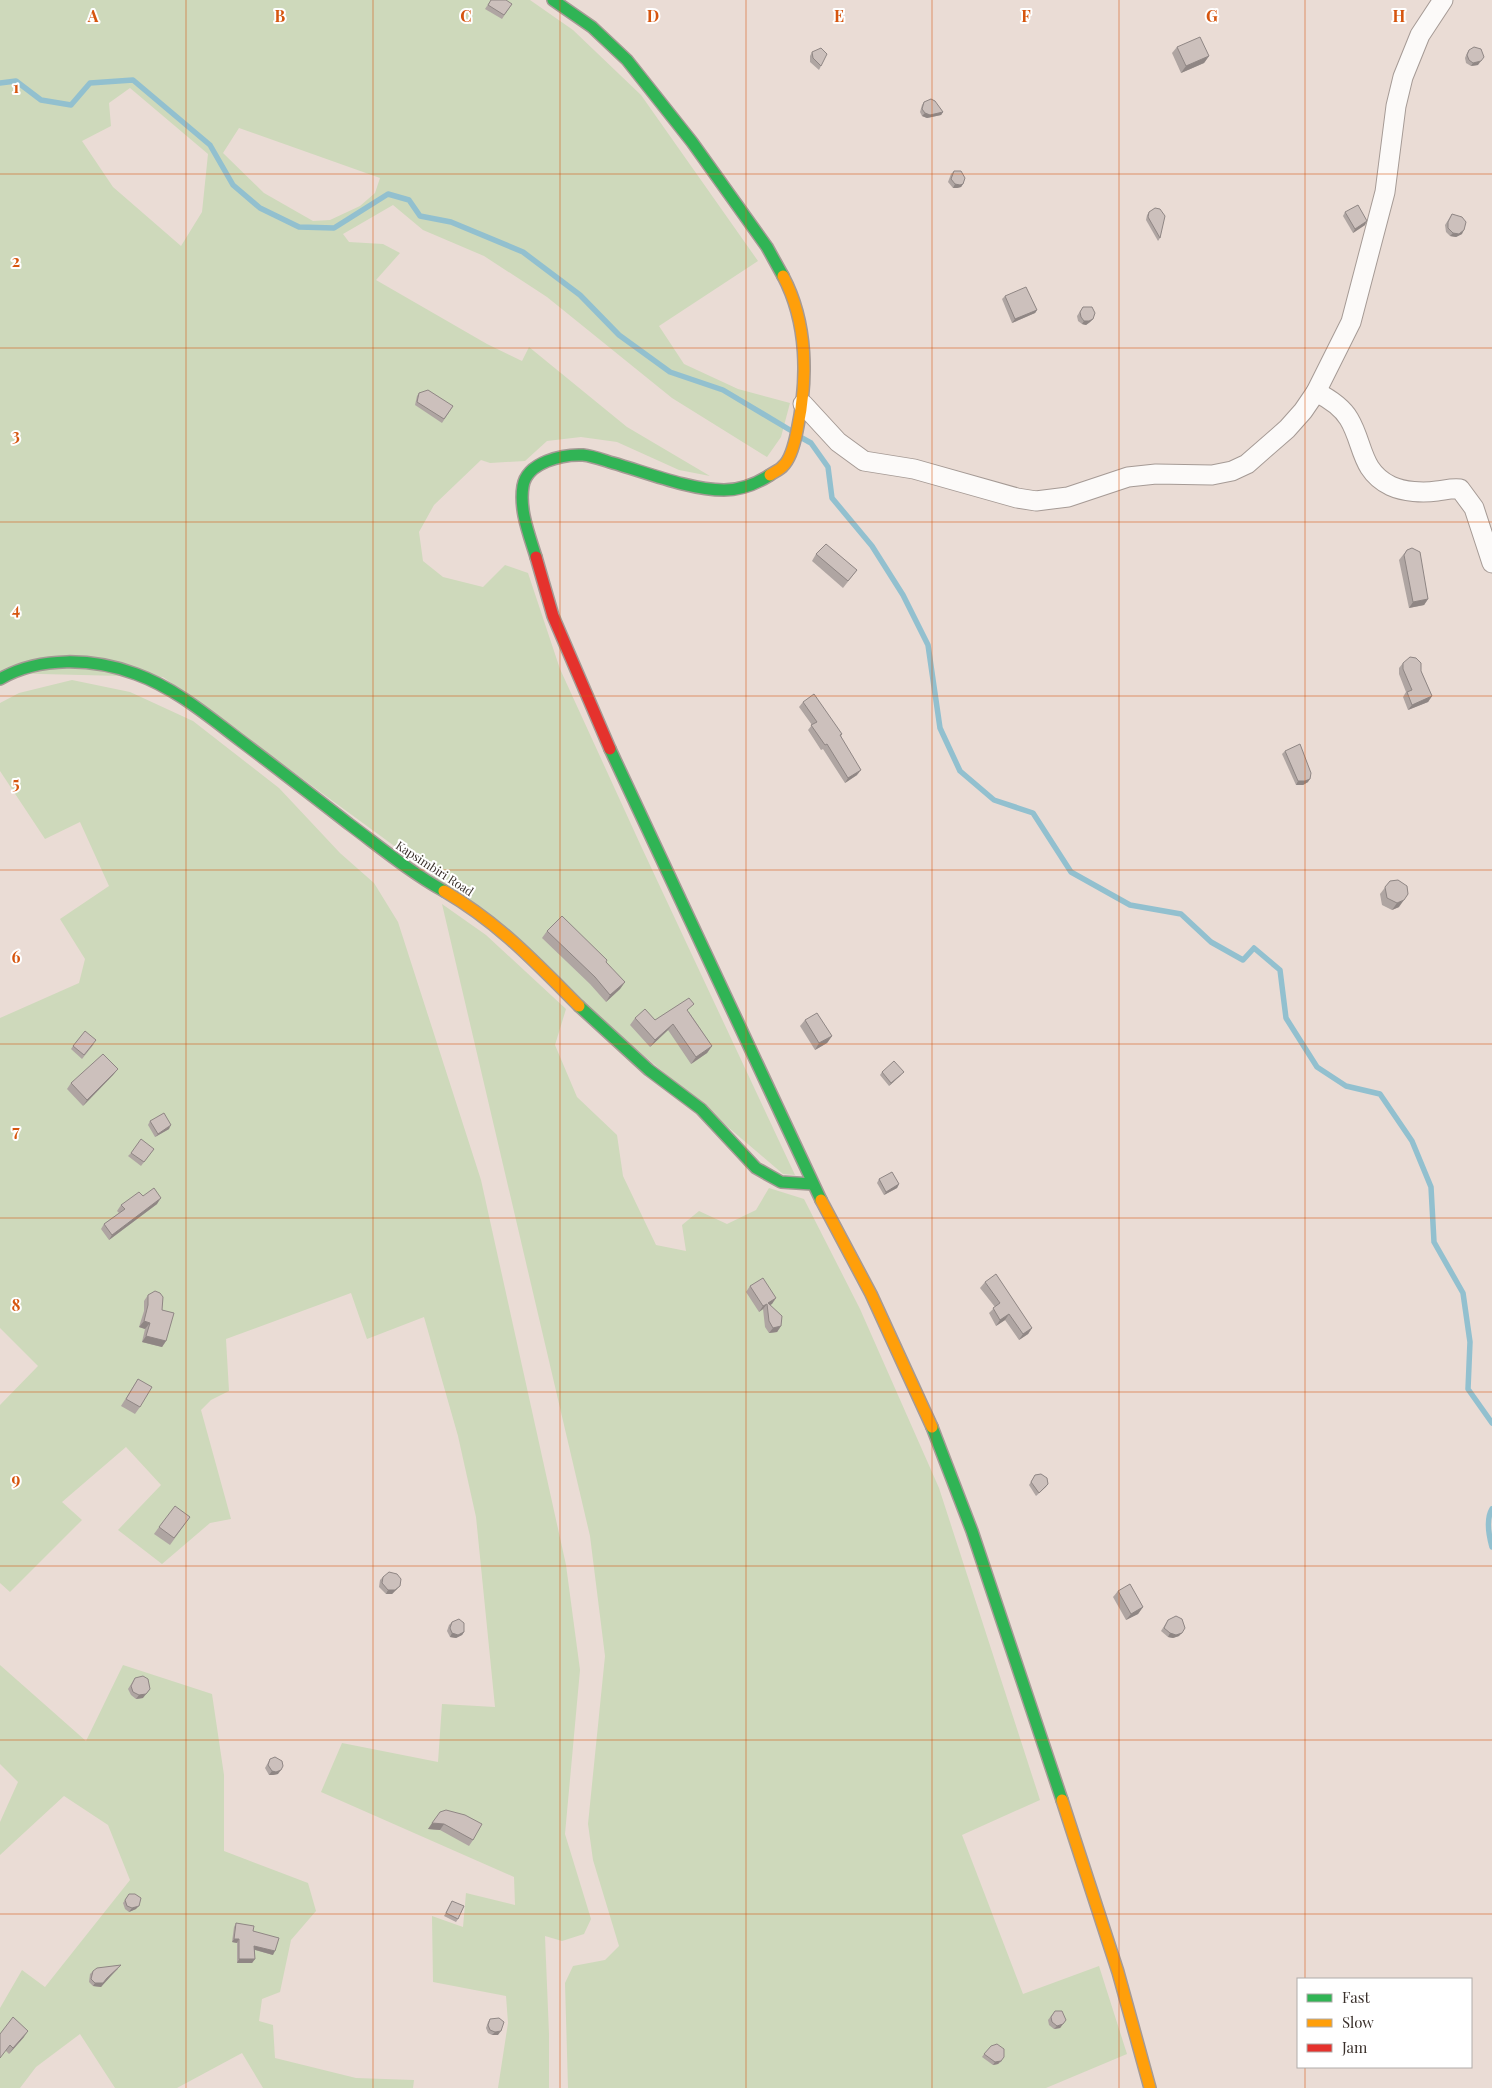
<svg xmlns="http://www.w3.org/2000/svg" width="1492" height="2088" viewBox="0 0 1492 2088" font-family="'Playfair Display',serif">
<style>
.green{fill:#ced9bb;fill-rule:evenodd}
.lines{fill:none;stroke-linecap:round;stroke-linejoin:round}
.stream{stroke:#92c0cf;stroke-width:5.5}
.street-casing{stroke:#a59a95;stroke-width:21}
.fast-casing{stroke:#a59a95;stroke-width:14}
.slow-casing{stroke:#a59a95;stroke-width:14}
.jam-casing{stroke:#a59a95;stroke-width:14}
.street{stroke:#fcfaf9;stroke-width:19}
.fast{stroke:#30b455;stroke-width:11}
.slow{stroke:#ff9f0a;stroke-width:11}
.jam{stroke:#e5322d;stroke-width:11}
.wall{fill:#afa5a2}
.shaded-wall{fill:#8f8684}
.building{fill:#ccc0bc;stroke:#8f8684}
.grid{fill:none;stroke:#d6550f;stroke-width:1;stroke-opacity:0.55}
.labels{text-anchor:middle;dominant-baseline:central;stroke-width:4;stroke-linejoin:round;paint-order:stroke}
.street-label{font-size:12px;fill:#392f2a;stroke:#fff}
.grid-label{font-size:16px;text-anchor:middle;font-weight:bold;fill:#d6550f;stroke:#fff;stroke-width:4;stroke-linejoin:round;paint-order:stroke}
</style>
<rect width="100%" height="100%" fill="#eadcd5"/>
<g class="green">
<path d="M0,0H530L573,30L641,95L758,261L659,326L684,364L738,389L790,403L781,437L767,457L672,398L547,297L484,256L423,230L393,205L343,234L349,242L383,244L400,253L376,280L487,344L522,361L529,347L627,427L710,476L679,470L617,442L581,437L547,441L525,461L490,463L481,460L434,505L419,532L423,561L443,577L483,587L505,565L528,573L560,669L641,846L795,1175L783,1174L419,864L163,677L0,673ZM130,88L208,154L202,212L181,246L113,187L82,141L111,126L109,103ZM239,128L380,178L375,193L360,206L330,220L313,221L264,193L223,153Z"/>
<polygon points="72,680 130,692 193,721 279,788 340,853 374,883 398,922 481,1180 566,1565 580,1670 565,1834 591,1919 584,1934 562,1941 545,1936 549,2034 549,2088 498,2088 508,2023 506,1996 433,1982 432,1916 463,1927 466,1893 515,1905 514,1877 321,1792 342,1743 438,1762 442,1704 495,1707 476,1517 458,1436 424,1317 367,1339 351,1293 226,1339 229,1391 211,1400 201,1410 231,1519 210,1523 162,1564 118,1530 161,1485 126,1447 62,1502 82,1520 10,1592 0,1583 0,1405 38,1366 0,1328 0,1018 79,983 85,959 60,919 109,886 80,822 45,839 0,771 0,703 19,693"/>
<polygon points="442,904 486,935 566,1009 555,1045 577,1097 617,1135 623,1176 656,1245 686,1251 682,1225 699,1211 727,1224 756,1210 769,1188 804,1199 860,1309 939,1488 1040,1800 962,1835 1023,1994 1099,1966 1127,2054 1046,2088 568,2088 565,1983 573,1966 605,1960 619,1946 593,1860 588,1824 605,1656 590,1536"/>
<polygon points="0,1665 86,1741 123,1665 212,1694 224,1775 224,1851 308,1883 316,1911 291,1940 280,1992 262,1999 259,2021 273,2025 275,2058 356,2078 414,2080 413,2088 263,2088 242,2053 177,2088 115,2088 80,2034 36,2067 20,2088 0,2088 0,2008 22,1970 45,1987 130,1880 108,1825 64,1796 0,1855 0,1822 18,1782 0,1764"/>
</g>
<g class="lines">
<g class="stream">
<polyline points="0,83 16,81 41,100 71,105 90,83 133,80 210,145 233,185 260,208 299,227 334,228 388,194 409,200 420,216 451,222 523,252 580,295 619,335 670,372 723,390 790,430"/>
<polyline points="802,438 811,443 828,467 832,498 872,546 903,595 928,645 940,728 960,771 994,800 1033,813 1071,872 1130,905 1181,914 1211,942 1243,960 1254,948 1280,970 1286,1018 1317,1067 1346,1086 1380,1094 1412,1141 1431,1187 1434,1242 1463,1293 1470,1342 1468,1389 1492,1423"/>
<path d="M1492,1509C1486,1519 1489,1536 1492,1547"/>
</g>
<g class="street-casing">
<g id="street">
<path d="M1316,392C1328,398 1342,407 1349,419C1364,444 1360,471 1391,486C1404,492 1423,493 1437,491C1445,490 1452,488 1460,489L1474,508L1492,563"/>
<polyline points="803,404 838,442 864,461 914,469 1017,498 1036,501 1068,497 1128,477 1156,474 1212,475 1232,471 1247,464 1287,429 1303,411 1316,392 1351,322 1385,192 1396,106 1403,77 1420,35 1443,0"/>
</g>
</g>
<g class="fast-casing">
<g id="fast">
<polyline points="553,0 592,27 627,60 692,142 767,247 783,276"/>
<path d="M536,557C529,534 519,510 523,486C527,462 563,454 583,455C593,456 603,460 613,463C645,472 690,490 724,490C741,490 756,484 770,475"/>
<path d="M0,679C40,656 93,658 136,674C175,688 208,716 241,741C277,768 313,796 349,824C380,847 410,872 444,891"/>
<polyline points="610,749 821,1200"/>
<polyline points="579,1006 649,1070 701,1109 756,1168 781,1182 812,1184"/>
<polyline points="932,1427 972,1531 1062,1800"/>
</g>
</g>
<g class="slow-casing">
<g id="slow">
<path d="M770,475C774,472 780,470 783,466C791,459 795,441 797,431C808,380 808,323 783,276"/>
<path d="M444,891C499,923 535,962 579,1006"/>
<polyline points="821,1200 871,1294 932,1427"/>
<polyline points="1062,1800 1118,1972 1150,2088"/>
</g>
</g>
<g class="jam-casing">
<polyline id="jam" points="536,557 553,616 610,749"/>
</g>
<use href="#street" class="street"/>
<use href="#fast" class="fast"/>
<use href="#slow" class="slow"/>
<use href="#jam" class="jam"/>
</g>
<g class="wall">
<polygon points="491,0 512,4 502,19 485,9"/>
<polygon points="1177,47 1209,56 1204,63 1181,73 1172,53"/>
<polygon points="1469,50 1478,65 1471,66 1466,63 1465,58 1467,53"/>
<polygon points="812,52 821,66 819,70 810,62 810,56"/>
<polygon points="924,102 943,112 941,115 927,118 922,116 920,112 922,105"/>
<polygon points="954,171 963,184 961,187 957,188 953,188 948,182 951,174"/>
<polygon points="1149,212 1160,238 1158,241 1146,220 1147,215"/>
<polygon points="1345,212 1365,225 1353,233 1343,216"/>
<polygon points="1452,214 1462,234 1456,237 1450,236 1446,232 1445,225"/>
<polygon points="1005,296 1037,310 1035,313 1012,323 1002,299"/>
<polygon points="1083,307 1093,319 1090,322 1086,325 1082,324 1078,321 1077,316"/>
<polygon points="419,393 453,406 442,423 415,405 417,396"/>
<polygon points="1407,550 1428,599 1424,605 1409,608 1399,560"/>
<polygon points="816,554 857,570 843,588 812,561"/>
<polygon points="1403,663 1421,671 1432,696 1428,702 1408,710 1403,697 1406,692 1399,674 1399,668"/>
<polygon points="803,702 842,734 841,736 857,775 845,783 823,749 821,750 808,730 812,725 799,707"/>
<polygon points="1285,751 1308,782 1303,785 1296,785 1282,754"/>
<polygon points="1390,881 1399,907 1392,910 1382,905 1380,894"/>
<polygon points="547,931 625,982 620,989 606,1002 590,984 542,938"/>
<polygon points="689,1012 712,1046 707,1053 691,1064 668,1030 650,1047 630,1025 635,1018 655,1020"/>
<polygon points="805,1020 832,1036 827,1043 815,1050 800,1026"/>
<polygon points="94,1044 82,1059 71,1049 73,1046"/>
<polygon points="118,1069 113,1075 83,1106 67,1089 71,1083"/>
<polygon points="882,1072 901,1075 889,1086 880,1075"/>
<polygon points="150,1121 169,1129 155,1137 148,1125"/>
<polygon points="154,1149 141,1166 128,1156 131,1153"/>
<polygon points="879,1179 899,1184 897,1188 884,1195 877,1183"/>
<polygon points="143,1196 157,1204 109,1240 101,1229 104,1224 119,1213 117,1211 121,1205"/>
<polygon points="985,1282 1032,1328 1028,1334 1019,1340 1005,1320 996,1326 989,1313 995,1307 980,1288"/>
<polygon points="750,1286 776,1298 770,1305 781,1326 777,1332 769,1333 765,1327 763,1309 759,1312 746,1292"/>
<polygon points="148,1295 162,1310 166,1341 162,1347 142,1342 145,1329 139,1327 144,1311 144,1301"/>
<polygon points="138,1379 140,1407 135,1414 121,1406"/>
<polygon points="1035,1475 1048,1484 1046,1487 1036,1496 1029,1485"/>
<polygon points="190,1517 170,1545 154,1534 159,1527"/>
<polygon points="383,1577 397,1589 392,1594 386,1594 379,1587 380,1580"/>
<polygon points="1118,1591 1143,1607 1138,1614 1126,1620 1113,1597"/>
<polygon points="1168,1620 1179,1636 1173,1638 1168,1637 1161,1631"/>
<polygon points="452,1622 464,1632 462,1635 456,1638 450,1637 447,1631 449,1625"/>
<polygon points="135,1678 143,1698 136,1699 131,1695 128,1689"/>
<polygon points="270,1759 278,1774 273,1775 269,1775 265,1768"/>
<polygon points="446,1810 473,1840 469,1846 440,1830 428,1829"/>
<polygon points="129,1894 136,1909 129,1912 125,1909 123,1903"/>
<polygon points="452,1901 458,1919 456,1922 444,1916"/>
<polygon points="236,1923 253,1931 273,1955 255,1950 255,1959 252,1963 237,1963 237,1943 232,1942 234,1927"/>
<polygon points="118,1969 105,1981 101,1987 93,1986 89,1982 90,1974 93,1971"/>
<polygon points="1055,2011 1066,2020 1060,2028 1054,2029 1049,2025 1048,2020"/>
<polygon points="490,2019 498,2035 492,2035 488,2033 486,2028 488,2022"/>
<polygon points="0,2034 24,2037 9,2054 6,2051"/>
<polygon points="984,2054 1002,2061 998,2064 993,2065 982,2057"/>
</g>
<g class="shaded-wall">
<polygon points="1209,56 1204,63 1181,73 1186,66"/>
<polygon points="1481,61 1478,65 1471,66 1473,63"/>
<polygon points="943,112 941,115 927,118 922,116 925,113"/>
<polygon points="955,184 963,184 961,187 957,188 953,188"/>
<polygon points="1367,221 1365,225 1353,233 1355,229"/>
<polygon points="1464,230 1462,234 1456,237 1450,236 1453,233"/>
<polygon points="1037,310 1035,313 1012,323 1015,319"/>
<polygon points="1093,319 1090,322 1086,325 1082,324 1084,321"/>
<polygon points="1428,599 1424,605 1409,608 1413,602"/>
<polygon points="1432,696 1428,702 1408,710 1412,705"/>
<polygon points="861,770 857,775 845,783 848,778"/>
<polygon points="1310,779 1308,782 1303,785 1296,785 1298,781"/>
<polygon points="1404,900 1399,907 1392,910 1397,903"/>
<polygon points="625,982 620,989 606,1002 610,995"/>
<polygon points="673,1024 668,1030 650,1047 655,1040"/>
<polygon points="832,1036 827,1043 815,1050 819,1043"/>
<polygon points="712,1046 707,1053 691,1064 696,1057"/>
<polygon points="118,1069 113,1075 83,1106 87,1100"/>
<polygon points="904,1072 901,1075 889,1086 891,1083"/>
<polygon points="171,1125 169,1129 155,1137 158,1134"/>
<polygon points="899,1184 897,1188 884,1195 886,1192"/>
<polygon points="161,1198 157,1204 109,1240 112,1235"/>
<polygon points="776,1298 772,1304 767,1307 768,1303"/>
<polygon points="767,1304 763,1309 759,1312 763,1306"/>
<polygon points="1009,1314 1005,1320 996,1326 1000,1320"/>
<polygon points="144,1321 150,1323 145,1329 139,1327"/>
<polygon points="781,1326 777,1332 769,1333 773,1328"/>
<polygon points="1032,1328 1028,1334 1019,1340 1023,1334"/>
<polygon points="146,1336 166,1341 162,1347 142,1342"/>
<polygon points="400,1586 392,1594 386,1594 388,1590"/>
<polygon points="1143,1607 1138,1614 1126,1620 1131,1614"/>
<polygon points="464,1632 462,1635 456,1638 450,1637 452,1633"/>
<polygon points="1170,1633 1182,1633 1179,1636 1173,1638 1168,1637"/>
<polygon points="150,1689 143,1698 136,1699 139,1695"/>
<polygon points="281,1770 278,1774 273,1775 269,1775 272,1771"/>
<polygon points="432,1823 444,1824 440,1830 428,1829"/>
<polygon points="139,1906 136,1909 129,1912 132,1908"/>
<polygon points="234,1939 239,1939 237,1943 232,1942"/>
<polygon points="254,1946 275,1951 273,1955 252,1949"/>
<polygon points="239,1959 255,1959 252,1963 237,1963"/>
<polygon points="121,1965 101,1987 93,1986 95,1983 107,1978"/>
<polygon points="1063,2024 1060,2028 1054,2029 1057,2026"/>
<polygon points="28,2031 24,2037 9,2054 13,2048"/>
<polygon points="501,2031 498,2035 492,2035 495,2032"/>
<polygon points="1004,2057 998,2064 993,2065 995,2062"/>
</g>
<g class="building">
<polygon points="491,0 506,0 512,4 504,15 488,5"/>
<polygon points="1200,37 1209,56 1186,66 1177,47"/>
<polygon points="1474,47 1481,49 1484,57 1481,61 1473,63 1469,60 1467,55 1469,50"/>
<polygon points="821,48 827,54 821,66 813,58 812,52"/>
<polygon points="931,99 935,101 943,112 930,115 925,113 922,109 924,102"/>
<polygon points="954,171 961,171 965,178 963,184 960,185 955,184 951,179"/>
<polygon points="1358,205 1367,221 1355,229 1345,212"/>
<polygon points="1155,208 1160,209 1165,216 1160,238 1148,217 1149,212"/>
<polygon points="1452,214 1462,217 1466,222 1464,230 1459,234 1453,233 1448,228 1448,222"/>
<polygon points="1026,287 1037,310 1015,319 1005,296"/>
<polygon points="1083,307 1092,307 1095,313 1093,319 1089,321 1084,321 1081,317 1080,312"/>
<polygon points="428,390 453,406 444,419 417,402 419,393"/>
<polygon points="826,544 857,570 848,581 816,554"/>
<polygon points="1412,548 1420,552 1428,599 1413,602 1404,555 1407,550"/>
<polygon points="1410,657 1416,658 1421,663 1421,671 1432,696 1412,705 1407,692 1412,690 1403,669 1403,663"/>
<polygon points="814,694 842,734 840,735 861,770 848,778 827,744 825,745 811,725 817,722 803,702"/>
<polygon points="1300,744 1311,773 1310,779 1305,781 1298,781 1285,751"/>
<polygon points="1398,880 1407,886 1408,894 1404,900 1397,903 1387,898 1385,887 1390,881"/>
<polygon points="562,916 607,960 606,962 625,982 610,995 595,977 547,931"/>
<polygon points="689,998 694,1004 687,1010 712,1046 696,1057 673,1024 655,1040 635,1018 645,1009 655,1020"/>
<polygon points="817,1013 832,1036 819,1043 805,1020"/>
<polygon points="85,1031 96,1040 84,1055 73,1046"/>
<polygon points="103,1054 118,1069 87,1100 71,1083"/>
<polygon points="894,1061 904,1072 891,1083 882,1072"/>
<polygon points="164,1113 171,1125 158,1134 150,1121"/>
<polygon points="141,1139 154,1149 144,1162 131,1153"/>
<polygon points="892,1172 899,1184 886,1192 879,1179"/>
<polygon points="154,1188 161,1198 112,1235 104,1224 125,1209 121,1205 139,1192 143,1196"/>
<polygon points="996,1274 1032,1328 1023,1334 1009,1314 1000,1320 993,1308 1000,1303 985,1282"/>
<polygon points="763,1278 776,1298 768,1303 782,1316 781,1326 773,1328 769,1321 767,1304 763,1306 750,1286"/>
<polygon points="155,1291 160,1293 163,1297 162,1310 174,1313 166,1341 146,1336 150,1323 144,1321 148,1305 148,1295"/>
<polygon points="138,1379 152,1387 140,1407 126,1399"/>
<polygon points="1041,1474 1047,1478 1048,1484 1039,1493 1031,1482 1035,1475"/>
<polygon points="175,1506 190,1517 174,1538 159,1527"/>
<polygon points="389,1572 397,1574 401,1579 400,1586 395,1590 388,1590 382,1583 383,1577"/>
<polygon points="1130,1584 1143,1607 1131,1614 1118,1591"/>
<polygon points="1176,1616 1182,1619 1185,1628 1182,1633 1176,1635 1170,1633 1164,1628 1168,1620"/>
<polygon points="459,1619 464,1623 464,1632 458,1635 452,1633 450,1628 452,1622"/>
<polygon points="143,1676 148,1679 150,1689 146,1694 139,1695 133,1692 131,1686 135,1678"/>
<polygon points="275,1757 282,1761 283,1766 281,1770 276,1772 272,1771 268,1765 270,1759"/>
<polygon points="446,1810 465,1815 482,1824 473,1840 444,1824 432,1823 440,1812"/>
<polygon points="129,1894 135,1894 141,1898 139,1906 132,1908 127,1906 125,1900"/>
<polygon points="452,1901 464,1906 458,1919 446,1913"/>
<polygon points="236,1923 254,1926 253,1931 279,1938 275,1951 254,1946 255,1959 239,1959 239,1939 234,1939"/>
<polygon points="121,1965 107,1978 103,1983 95,1983 91,1979 93,1971 97,1968"/>
<polygon points="1055,2011 1062,2011 1066,2020 1063,2024 1057,2026 1052,2022 1051,2017"/>
<polygon points="13,2017 28,2031 13,2048 10,2045 0,2058 0,2034"/>
<polygon points="499,2018 504,2022 501,2031 495,2032 490,2030 488,2025 490,2019"/>
<polygon points="997,2044 1004,2049 1004,2057 1001,2061 995,2062 984,2054 991,2046"/>
</g>
<path class="grid" d="M186,0V2088M373,0V2088M560,0V2088M746,0V2088M932,0V2088M1119,0V2088M1305,0V1979M0,174H1492M0,348H1492M0,522H1492M0,696H1492M0,870H1492M0,1044H1492M0,1218H1492M0,1392H1492M0,1566H1492M0,1740H1492M0,1914H1492M1305,2067V2088"/>
<g class="labels">
<g class="street-label">
<text transform="translate(435 868) rotate(33)">Kapsimbiri Road</text>
</g>
</g>
<g class="grid-label">
<text x="93" y="22">A</text>
<text x="280" y="22">B</text>
<text x="466" y="22">C</text>
<text x="653" y="22">D</text>
<text x="839" y="22">E</text>
<text x="1026" y="22">F</text>
<text x="1212" y="22">G</text>
<text x="1399" y="22">H</text>
<text x="16" y="93">1</text>
<text x="16" y="267">2</text>
<text x="16" y="441">3</text>
<text x="16" y="615">4</text>
<text x="16" y="789">5</text>
<text x="16" y="963">6</text>
<text x="16" y="1137">7</text>
<text x="16" y="1311">8</text>
<text x="16" y="1485">9</text>
</g>
<rect x="1297" y="1978" width="175" height="90" fill="#ffffff" stroke="#b0acaa"/>
<rect x="1307" y="1994" width="25" height="8" fill="#30b455" stroke="#b0acaa"/>
<text x="1342" y="2003" font-size="15" fill="#392f2a">Fast</text>
<rect x="1307" y="2019" width="25" height="8" fill="#ff9f0a" stroke="#b0acaa"/>
<text x="1342" y="2028" font-size="15" fill="#392f2a">Slow</text>
<rect x="1307" y="2044" width="25" height="8" fill="#e5322d" stroke="#b0acaa"/>
<text x="1342" y="2053" font-size="15" fill="#392f2a">Jam</text>
</svg>
